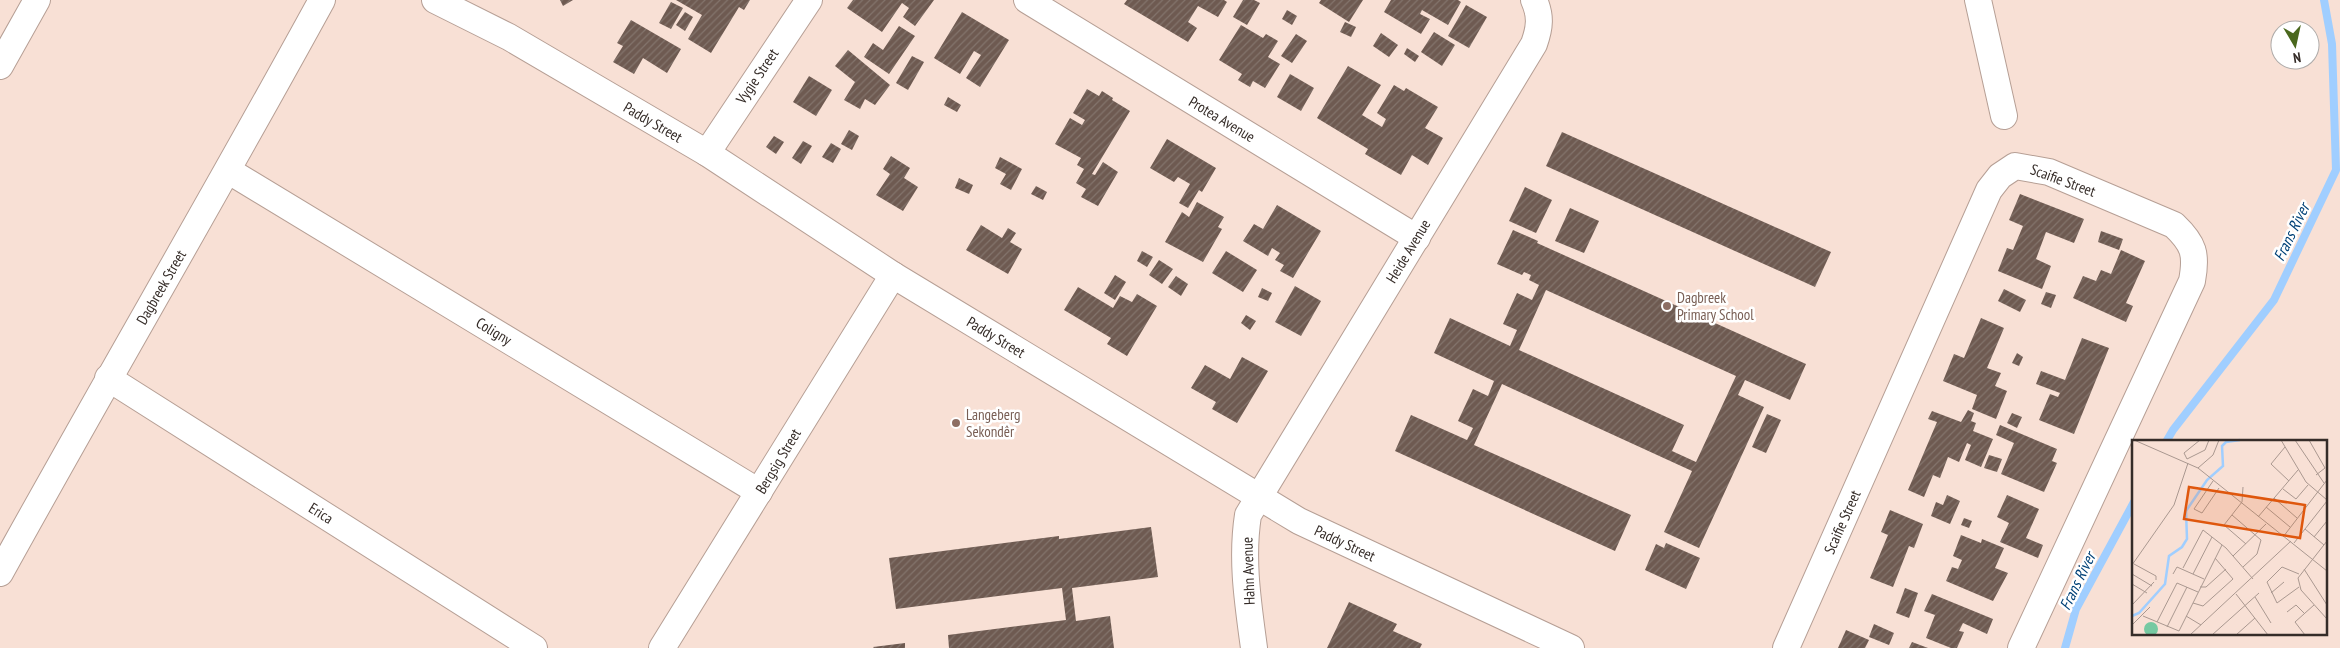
<svg xmlns="http://www.w3.org/2000/svg" width="2340" height="648" viewBox="0 0 2340 648" font-family="'PT Sans Narrow',sans-serif">
<style>
.lines{fill:none;stroke-linecap:round;stroke-linejoin:round}
.stream{stroke:#a0ceff;stroke-width:8}
.building{fill:url(#building-hatch);fill-rule:evenodd}
.minor-casing{stroke:#b69f95;stroke-width:28}
.minor{stroke:#fff;stroke-width:26}
.education-dot{fill:#8d6e63;stroke:#fff;stroke-width:2}
.labels{text-anchor:middle;dominant-baseline:central;stroke-width:5;stroke-linejoin:round;paint-order:stroke}
.street-label{font-size:15px;fill:#352c28;stroke:#fff}
.education-label{font-size:15px;fill:#785e54;stroke:#fff;text-anchor:start}
.water-label{font-size:16px;font-style:italic;fill:#004177;stroke:#fff}
.inset-river{fill:none;stroke:#a0ceff;stroke-width:2.5}
.inset-road{fill:none;stroke:#aa9890;stroke-width:1}
.view{fill:#df570d;fill-opacity:0.15;stroke:#df570d;stroke-width:2.5}
.inset-edge{fill:none;stroke:#352c28;stroke-width:2.5}
</style>
<defs>
<pattern id="building-hatch" width="6" height="6" patternUnits="userSpaceOnUse" patternTransform="scale(1.25)"><rect width="6" height="6" fill="#6e5a51"/><path d="M-1 1l2-2M0 6l6-6M5 7l2-2" fill="none" stroke="#83746c"/></pattern>
</defs>
<rect width="100%" height="100%" fill="#f8e0d5"/>
<g class="lines">
<g class="stream">
<polyline points="2166,442 2173,430 2274,300 2336,170 2332,44 2324,0"/>
<polyline points="2065,648 2076,609 2134,502"/>
</g>
</g>
<g class="building">
<polygon points="560,0 573,0 563,6"/>
<polygon points="676,0 750,0 744,10 739,7 711,53 688,39 702,15"/>
<polygon points="853,0 934,0 915,26 903,17 909,8 902,3 882,32 847,8"/>
<polygon points="1127,0 1224,0 1227,2 1218,17 1198,6 1188,22 1197,28 1188,42 1124,4"/>
<polygon points="1243,0 1254,0 1260,3 1247,25 1233,17"/>
<polygon points="1321,0 1363,0 1349,22 1319,3"/>
<polygon points="1391,0 1458,0 1461,2 1448,25 1422,10 1420,14 1430,19 1421,34 1384,12"/>
<polygon points="671,2 683,8 671,29 659,23"/>
<polygon points="1466,5 1487,17 1469,48 1448,36"/>
<polygon points="1287,10 1297,16 1292,25 1282,19"/>
<polygon points="685,12 693,17 685,31 676,25"/>
<polygon points="962,12 1009,40 980,87 966,78 981,55 974,51 960,74 934,58"/>
<polygon points="631,20 681,49 667,73 643,58 634,74 613,62 623,46 617,43"/>
<polygon points="1345,22 1356,27 1351,37 1340,32"/>
<polygon points="1241,25 1263,38 1266,34 1278,41 1268,57 1280,64 1265,88 1253,81 1250,87 1238,80 1242,74 1219,60"/>
<polygon points="899,26 915,36 889,74 864,57 873,43 883,50"/>
<polygon points="1434,32 1455,45 1442,66 1421,52"/>
<polygon points="1381,33 1398,45 1389,57 1373,46"/>
<polygon points="1296,34 1307,41 1292,63 1281,56"/>
<polygon points="1407,48 1419,56 1415,62 1404,54"/>
<polygon points="848,50 890,85 875,105 865,99 860,109 844,100 855,82 835,66"/>
<polygon points="912,56 924,62 908,90 896,83"/>
<polygon points="1348,66 1381,85 1362,115 1382,127 1386,119 1377,113 1394,85 1404,91 1406,88 1438,107 1425,128 1443,138 1428,165 1412,155 1401,175 1365,154 1368,149 1317,118"/>
<polygon points="1290,74 1314,88 1301,111 1277,97"/>
<polygon points="809,76 832,90 816,116 793,102"/>
<polygon points="1087,89 1099,96 1102,91 1113,98 1112,100 1130,111 1092,174 1095,175 1103,162 1118,172 1098,206 1081,197 1086,189 1076,183 1084,169 1077,165 1081,158 1055,144 1070,118 1082,125 1085,120 1073,113"/>
<polygon points="948,97 961,105 957,112 944,105"/>
<polygon points="849,130 859,136 852,150 841,144"/>
<polygon points="1562,132 1831,252 1815,287 1546,166"/>
<polygon points="774,136 784,142 776,154 766,147"/>
<polygon points="1167,139 1216,168 1202,192 1199,190 1188,208 1179,203 1190,184 1178,177 1174,182 1150,168"/>
<polygon points="803,141 812,146 801,164 792,158"/>
<polygon points="831,143 841,149 833,163 822,157"/>
<polygon points="891,156 910,168 904,178 918,187 903,211 876,195 890,174 883,169"/>
<polygon points="1000,157 1022,169 1011,190 1000,184 1006,174 995,168"/>
<polygon points="959,178 973,185 969,194 955,188"/>
<polygon points="1036,186 1047,192 1043,200 1031,194"/>
<polygon points="1525,187 1552,200 1536,233 1509,221"/>
<polygon points="2020,194 2084,219 2074,243 2046,232 2036,259 2051,266 2042,289 1998,271 2007,248 2013,250 2023,226 2009,220"/>
<polygon points="1197,202 1224,217 1218,227 1222,229 1203,262 1165,242 1182,212 1189,217"/>
<polygon points="1277,205 1321,231 1293,278 1280,271 1284,265 1275,260 1280,253 1272,248 1268,256 1243,241 1254,224 1263,229"/>
<polygon points="1570,208 1599,221 1584,253 1555,241"/>
<polygon points="981,225 1002,238 1008,228 1016,233 1010,242 1022,249 1008,274 966,250"/>
<path d="M1513,230L1538,241L1537,243L1806,364L1790,400L1745,380L1738,395L1764,407L1699,548L1664,532L1692,471L1502,384L1474,445L1631,515L1615,551L1395,451L1411,415L1467,440L1473,428L1458,421L1473,389L1488,396L1494,381L1434,353L1450,318L1510,346L1517,330L1503,324L1517,293L1532,300L1539,285L1529,280L1531,275L1524,272L1522,275L1497,264ZM1546,290L1736,376L1696,462L1672,451L1684,425L1519,350Z"/>
<polygon points="2101,231 2123,239 2119,250 2098,242"/>
<polygon points="2121,250 2145,261 2126,303 2133,306 2126,322 2073,298 2083,276 2096,281 2101,270 2111,274"/>
<polygon points="1142,251 1153,257 1147,267 1137,261"/>
<polygon points="1226,251 1257,270 1243,292 1212,273"/>
<polygon points="1159,260 1173,269 1162,284 1149,275"/>
<polygon points="1115,275 1126,282 1115,300 1104,293"/>
<polygon points="1176,276 1188,284 1181,296 1168,287"/>
<polygon points="1295,286 1321,301 1301,336 1275,322"/>
<polygon points="1078,287 1113,308 1120,296 1132,302 1137,294 1157,306 1127,356 1107,344 1111,338 1064,310"/>
<polygon points="1262,288 1272,293 1268,301 1258,297"/>
<polygon points="2004,289 2026,300 2020,312 1998,301"/>
<polygon points="2046,292 2056,295 2051,308 2041,304"/>
<polygon points="1246,315 1256,321 1250,330 1241,323"/>
<polygon points="1981,318 2004,328 1987,368 2001,373 1995,386 2007,391 1996,419 1972,409 1977,395 1943,381 1954,354 1964,358"/>
<polygon points="2082,338 2109,348 2074,434 2039,420 2050,394 2058,397 2060,393 2036,384 2041,371 2065,380"/>
<polygon points="2017,353 2023,357 2019,366 2012,363"/>
<polygon points="1242,357 1268,371 1237,423 1212,409 1216,402 1191,388 1205,365 1230,379"/>
<polygon points="1968,410 1974,413 1971,421 1976,423 1973,431 1993,439 1981,467 1965,460 1971,445 1967,443 1959,462 1948,457 1940,478 1933,475 1924,497 1908,490 1937,422 1928,419 1932,411 1961,422"/>
<polygon points="2012,413 2022,417 2017,428 2007,423"/>
<polygon points="1767,414 1781,420 1766,453 1752,447"/>
<polygon points="2000,425 2057,449 2052,461 2057,463 2044,492 2001,474 2014,443 1996,435"/>
<polygon points="1989,455 2002,459 1997,472 1984,468"/>
<polygon points="1947,495 1960,501 1950,524 1931,516 1936,502 1943,505"/>
<polygon points="2007,495 2039,509 2026,538 2043,545 2038,558 2000,542 2009,523 1997,517"/>
<polygon points="1890,510 1923,524 1914,548 1909,546 1893,587 1870,578 1888,535 1881,532"/>
<polygon points="1964,518 1972,521 1969,528 1961,525"/>
<polygon points="1151,527 1158,577 1072,588 1076,621 1110,616 1114,648 949,648 948,635 1066,620 1062,588 896,609 889,558 1059,536 1059,539"/>
<polygon points="1961,535 1981,543 1982,539 2004,548 1995,568 2008,573 1993,601 1946,581 1952,567 1958,569 1962,560 1953,556"/>
<polygon points="1666,543 1700,558 1686,589 1645,570 1656,544 1664,548"/>
<polygon points="1905,588 1918,593 1909,618 1896,613"/>
<polygon points="1932,594 1993,619 1987,634 1963,623 1959,631 1964,632 1957,648 1951,648 1926,638 1935,615 1924,611"/>
<polygon points="1349,602 1397,624 1393,631 1422,644 1420,648 1327,648"/>
<polygon points="1874,624 1894,633 1889,645 1869,637"/>
<polygon points="1846,630 1869,640 1865,648 1838,648"/>
<polygon points="1912,642 1928,648 1909,648"/>
<polygon points="905,643 905,648 874,648 873,647"/>
</g>
<g class="lines">
<g class="minor-casing">
<g id="minor">
<polyline points="435,0 509,37 707,153 893,275 1299,521 1571,648"/>
<polyline points="1027,0 1417,238"/>
<polyline points="1978,0 2004,116"/>
<polyline points="0,66 37,0"/>
<polyline points="707,153 809,0"/>
<polyline points="229,171 759,492"/>
<polyline points="108,378 534,648"/>
<path d="M0,573C106,381 217,192 322,0"/>
<polyline points="662,648 893,275"/>
<path d="M1254,648C1248,603 1241,560 1248,515L1534,44C1540,27 1541,16 1534,0"/>
<path d="M1786,648L1989,190L2000,176L2015,166L2049,172L2174,225C2194,244 2197,254 2192,281L2021,648"/>
</g>
</g>
<use href="#minor" class="minor"/>
</g>
<g class="education-dot">
<circle cx="1667" cy="306" r="5"/>
<circle cx="956" cy="423" r="5"/>
</g>
<g class="labels">
<g class="street-label">
<text transform="translate(757 76) rotate(-56)">Vygie Street</text>
<text transform="translate(1222 119) rotate(31)">Protea Avenue</text>
<text transform="translate(653 122) rotate(30)">Paddy Street</text>
<text transform="translate(2063 180) rotate(20)">Scaifie Street</text>
<text transform="translate(1408 251) rotate(-59)">Heide Avenue</text>
<text transform="translate(161 287) rotate(-60)">Dagbreek Street</text>
<text transform="translate(494 331) rotate(31)">Coligny</text>
<text transform="translate(996 337) rotate(31)">Paddy Street</text>
<text transform="translate(778 461) rotate(-59)">Bergsig Street</text>
<text transform="translate(321 513) rotate(32)">Erica</text>
<text transform="translate(1842 522) rotate(-66)">Scaifie Street</text>
<text transform="translate(1345 543) rotate(25)">Paddy Street</text>
<text transform="translate(1248 571) rotate(-92)">Hahn Avenue</text>
</g>
<g class="education-label">
<text x="1677" y="297">Dagbreek<tspan x="1677" dy="17">Primary School</tspan></text>
<text x="966" y="414">Langeberg<tspan x="966" dy="17">Sekondêr</tspan></text>
</g>
<g class="water-label">
<text transform="translate(2291 232) rotate(-64)">Frans River</text>
<text transform="translate(2077 581) rotate(-64)">Frans River</text>
</g>
</g>
<g transform="translate(2132 440)">
<rect width="195" height="195" fill="#f8e0d5"/>
<path d="M12 189a7 7 0 1 1 14 0a7 7 0 1 1-14 0Z" fill="#76c9a2"/>
<path class="inset-river" d="M0,176L7,173L33,144L37,116L50,107L55,99L54,71L75,40L91,26L90,6L94,2L108,0"/>
<path class="inset-road" d="M2,0L66,28L195,131M68,0L52,13L55,19L73,10L77,0M149,0L174,42L195,60M163,0L192,43M177,0L193,28L184,35M153,7L139,24L157,41M66,28L81,15L87,0M81,41L62,69L70,73L87,48M111,47L110,62L92,85L114,104M151,49L164,59L176,45M142,58L165,78M134,67L158,87M100,75L129,100L125,114L111,127M126,77L166,30M173,89L192,105M71,90L94,108L121,139M151,97L195,40M182,97L195,81M195,101L166,138L169,150L195,179M162,103L195,61M101,116L134,84M2,124L24,136V140M0,125L42,65L56,23M51,128L71,90M172,129L195,165M0,134L20,146M41,134L45,127L72,139M61,134L80,97M167,134L150,127L135,142L145,163L167,147M0,144L15,153M68,147H74L94,129M139,153L152,142M104,154L136,195M123,157L139,183M61,163L71,166L101,139L83,118M0,165L22,142M155,172L164,165L172,173M11,176L47,191L90,105M54,176L69,185M25,182L45,143L66,152M0,185L18,167M35,187L55,147M58,195L159,101M80,195L127,153M104,195L123,178M173,195L163,182L182,165"/>
<path class="view" d="M57,47L173,65L168,98L52,79Z"/>
<rect width="195" height="195" class="inset-edge"/>
</g>
<g transform="translate(2295 45) rotate(171)"><circle r="24" fill="#ffffff" stroke="#aeaba9"/>
<path d="M0-4L9 19L0 12L-9 19Z" fill="#4a681d"/>
<text y="-8" font-size="14" font-weight="bold" text-anchor="middle" fill="#352c28">N</text>
</g>
</svg>
